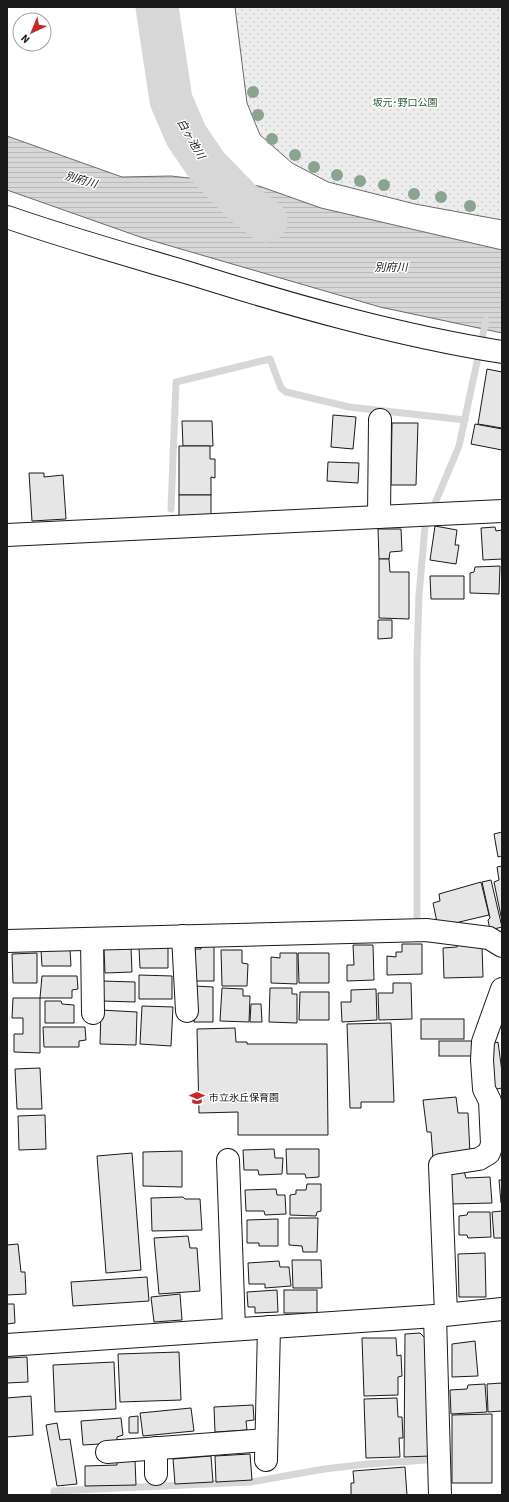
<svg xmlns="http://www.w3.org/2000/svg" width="509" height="1502" viewBox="0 0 509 1502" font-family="'Source Sans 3','Noto Sans JP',sans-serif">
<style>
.park{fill:url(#park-dots);stroke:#6a6a6a}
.water{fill:url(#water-rules);stroke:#6a6a6a}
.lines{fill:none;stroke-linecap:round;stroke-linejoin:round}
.stream{stroke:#d7d7d7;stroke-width:7}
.river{stroke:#d7d7d7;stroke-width:43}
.building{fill:#e6e6e6;stroke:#1a1a1a}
.minor-casing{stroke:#1a1a1a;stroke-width:24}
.minor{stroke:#fff;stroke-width:22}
.tree{fill:#8aa48f}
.labels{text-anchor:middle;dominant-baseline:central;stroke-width:3;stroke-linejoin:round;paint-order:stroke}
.park-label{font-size:10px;fill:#2b5a34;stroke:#fff}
.poi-label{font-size:10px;fill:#1a1a1a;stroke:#fff;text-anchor:start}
.water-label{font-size:11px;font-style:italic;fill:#1a1a1a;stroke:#fff}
</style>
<defs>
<pattern id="park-dots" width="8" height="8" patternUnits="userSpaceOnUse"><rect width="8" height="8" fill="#ededed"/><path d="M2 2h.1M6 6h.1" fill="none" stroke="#cbcbcb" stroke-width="1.8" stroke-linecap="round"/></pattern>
<pattern id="water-rules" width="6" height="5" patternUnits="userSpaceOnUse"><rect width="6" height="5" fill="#d7d7d7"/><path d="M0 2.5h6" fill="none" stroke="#b8b8b8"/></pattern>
</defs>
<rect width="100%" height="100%" fill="#fff"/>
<polygon class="park" points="235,7 502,7 502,220 415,204 328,182 292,163 260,135 247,103"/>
<polygon class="water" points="7,136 122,177 171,176 259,186 321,208 502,250 502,333 380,307 143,238 7,190"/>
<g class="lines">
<g class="stream">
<polyline points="171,509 176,382 270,359 281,388 286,392 349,407 465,420"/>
<polyline points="417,921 417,658 419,595 425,527 459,446 486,320"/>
<polyline points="54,1495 54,1491 251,1482 324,1469 368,1464 427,1460"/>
</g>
<polyline class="river" points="157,7 171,100 186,135 207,166 243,203 266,221"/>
</g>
<g class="building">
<polygon points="487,369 502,372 502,428 478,424"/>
<polygon points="333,415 356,417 353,449 331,447"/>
<polygon points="182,421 212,421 213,446 183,446"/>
<polygon points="392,423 418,423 416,485 391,485"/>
<polygon points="475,424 502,429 502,450 471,444"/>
<polygon points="179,446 210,446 210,459 215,459 215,478 211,477 211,495 179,495"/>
<polygon points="328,462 359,463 358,483 327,481"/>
<polygon points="29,473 44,473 44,477 63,475 66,519 32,521"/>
<rect x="179" y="495" width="32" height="21"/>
<polygon points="435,526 457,530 455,545 459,545 456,564 430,560"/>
<polygon points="495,527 496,531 502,530 502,559 483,560 481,528"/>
<polygon points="378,529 401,529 402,551 390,552 389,559 379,559"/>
<polygon points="379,559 389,559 390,572 409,572 409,619 379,618"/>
<polygon points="500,566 499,594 470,593 470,573 474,572 475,567"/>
<polygon points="430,576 464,576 464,599 431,599"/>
<polygon points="378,620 392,620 392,638 378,639"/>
<polygon points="502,832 502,856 498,857 494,834"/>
<polygon points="502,866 502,921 494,882 499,880 497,867"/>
<polygon points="491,880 502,927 490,930 488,920 490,918 482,882"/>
<polygon points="481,882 489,915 438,927 433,903 440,901 439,894"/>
<polygon points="460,943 482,946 483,977 444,978 443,948 457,947"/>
<polygon points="402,944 422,944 422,974 387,975 387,956 396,957 396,952 402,952"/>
<polygon points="201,945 214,945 214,981 192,981 195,961 195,949 201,949"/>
<polygon points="353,945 373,945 374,980 347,981 347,965 354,965"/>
<polygon points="168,947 168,968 140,968 139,948"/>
<polygon points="131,948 132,972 105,973 104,949"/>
<polygon points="70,949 71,966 42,966 41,950"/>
<polygon points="221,950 242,950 242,963 248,964 247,986 222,986"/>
<polygon points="37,953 37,983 13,983 12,954"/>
<polygon points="280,953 297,953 297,984 271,983 271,957 280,958"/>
<polygon points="298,953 329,953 329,983 299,983"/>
<polygon points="139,975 172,976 172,999 139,999"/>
<polygon points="42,976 77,976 78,989 72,990 72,998 40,998"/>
<polygon points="102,981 135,982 135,1002 102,1001"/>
<polygon points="393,983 411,983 412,1019 379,1020 378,993 393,993"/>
<polygon points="195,986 213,987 213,1022 194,1022"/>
<polygon points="222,988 243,989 243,996 250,996 249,1022 220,1021"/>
<polygon points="270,988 292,988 292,994 297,994 297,1023 269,1022"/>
<polygon points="376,989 377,1020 342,1022 341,1002 351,1002 351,990"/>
<polygon points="300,992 329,992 329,1020 299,1020"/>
<polygon points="13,998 40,998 40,1053 14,1052 14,1034 23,1034 23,1018 12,1018"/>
<polygon points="45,1001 61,1001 62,1004 74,1005 74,1023 45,1023"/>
<polygon points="251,1004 261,1004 262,1022 250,1022"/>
<polygon points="142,1006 173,1007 171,1046 140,1044"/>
<polygon points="101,1010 137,1012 136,1045 100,1044"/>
<rect x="421" y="1019" width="43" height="20"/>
<polygon points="391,1023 394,1102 361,1102 361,1108 350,1108 347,1024"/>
<polygon points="43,1027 85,1027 86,1040 79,1041 79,1047 44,1047"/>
<polygon points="235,1028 236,1042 247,1042 247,1044 327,1044 328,1135 238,1135 238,1112 199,1113 197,1029"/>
<rect x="439" y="1041" width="35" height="15"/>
<polygon points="498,1042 502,1072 502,1088 491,1090 488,1045"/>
<polygon points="40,1068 42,1109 17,1109 15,1069"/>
<polygon points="456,1097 458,1113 468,1113 470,1154 433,1158 431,1132 427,1132 423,1100"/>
<polygon points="45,1115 46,1149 19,1150 18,1116"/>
<polygon points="274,1149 275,1158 283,1158 282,1174 259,1175 258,1170 244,1170 243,1150"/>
<polygon points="286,1149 319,1149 319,1177 306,1178 305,1174 287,1174"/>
<polygon points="182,1151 182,1187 143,1186 143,1152"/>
<polygon points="132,1153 141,1270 106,1273 97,1156"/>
<polygon points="448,1171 464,1171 466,1178 490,1177 492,1203 450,1204"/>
<polygon points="499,1180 502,1180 502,1203 501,1203"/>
<polygon points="307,1184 321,1184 321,1211 317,1212 316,1216 290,1215 290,1195 296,1194 296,1190 306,1190"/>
<polygon points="276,1189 277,1195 285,1195 286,1214 265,1215 264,1211 246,1211 245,1190"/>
<polygon points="183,1197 185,1199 200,1199 202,1230 152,1231 151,1198"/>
<polygon points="502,1211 502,1238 494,1238 492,1212"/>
<polygon points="468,1212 490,1212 491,1237 468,1238 467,1235 459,1235 459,1216 467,1215"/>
<polygon points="289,1218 318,1218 317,1252 303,1252 302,1246 289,1245"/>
<polygon points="278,1219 278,1246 259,1246 259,1243 247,1243 247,1220"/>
<polygon points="188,1236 190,1248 197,1248 200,1291 159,1294 154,1238"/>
<polygon points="18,1244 21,1272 25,1272 26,1294 7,1295 7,1245"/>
<polygon points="485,1253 486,1297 459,1297 458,1254"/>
<polygon points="292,1260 321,1260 322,1288 293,1288"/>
<polygon points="279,1261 280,1267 289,1267 291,1286 265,1288 265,1284 249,1284 248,1263"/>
<polygon points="147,1277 149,1301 73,1306 71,1282"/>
<polygon points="277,1290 278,1312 255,1313 255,1307 248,1307 247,1292"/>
<rect x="284" y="1290" width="33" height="23"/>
<polygon points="180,1294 182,1320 154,1322 151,1297"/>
<polygon points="7,1304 14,1304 15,1323 7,1324"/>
<polygon points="420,1333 431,1344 430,1456 404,1457 405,1334"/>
<polygon points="362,1338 396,1338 397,1356 401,1355 402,1376 398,1377 398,1395 364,1396"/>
<polygon points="475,1341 478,1376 452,1377 452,1344"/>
<polygon points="179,1352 181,1400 120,1402 118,1354"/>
<polygon points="27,1357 28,1382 7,1383 7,1358"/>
<polygon points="114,1362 116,1409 55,1412 53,1365"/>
<polygon points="502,1383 502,1411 488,1412 487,1384"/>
<polygon points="485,1384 487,1412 451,1414 450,1390 467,1389 468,1385"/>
<polygon points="31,1396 33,1435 7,1437 7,1398"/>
<polygon points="397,1398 398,1417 402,1417 403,1438 399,1438 400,1457 366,1458 364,1399"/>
<polygon points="253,1405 254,1420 246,1421 247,1430 215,1432 214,1407"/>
<polygon points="191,1408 194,1431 143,1436 140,1413"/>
<polygon points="492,1414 492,1483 452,1483 452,1415"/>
<polygon points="138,1416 138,1433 129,1433 129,1417"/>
<polygon points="121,1418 123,1435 117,1437 117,1443 83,1445 81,1421"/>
<polygon points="57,1423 60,1440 70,1439 77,1484 57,1486 46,1425"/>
<polygon points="250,1454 252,1480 216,1482 215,1456"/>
<polygon points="211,1456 213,1482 175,1484 173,1459"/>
<polygon points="117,1460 135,1460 136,1485 85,1486 85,1466 117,1465"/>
<polygon points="405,1467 407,1495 351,1495 351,1483 354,1483 353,1471"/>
</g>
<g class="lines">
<g class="minor-casing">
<g id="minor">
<path d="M7,217C67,238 128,255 189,273C291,305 396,335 502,352"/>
<polyline points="379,517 380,420"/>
<polyline points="7,535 502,511"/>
<polyline points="183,936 187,1011"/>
<polyline points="92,939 93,1013"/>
<polyline points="7,941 426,930 489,938 502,946"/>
<polyline points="228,1160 234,1329"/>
<polyline points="446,1314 440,1165 479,1159 489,1153 492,1144 490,1101 484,1089 482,1060 483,1042 502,989"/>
<polyline points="435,1316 440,1495"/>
<polyline points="7,1345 435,1316 502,1309"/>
<polyline points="156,1448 156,1474"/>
<polyline points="107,1452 266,1440"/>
<polyline points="266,1460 269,1327"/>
</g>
</g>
<use href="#minor" class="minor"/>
</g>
<g class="tree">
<circle cx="253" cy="92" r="6"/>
<circle cx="258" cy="115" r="6"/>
<circle cx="272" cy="139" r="6"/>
<circle cx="295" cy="155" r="6"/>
<circle cx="314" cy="167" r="6"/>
<circle cx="337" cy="175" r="6"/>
<circle cx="360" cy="181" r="6"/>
<circle cx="384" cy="185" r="6"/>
<circle cx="414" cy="194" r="6"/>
<circle cx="441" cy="197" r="6"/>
<circle cx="470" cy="206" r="6"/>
</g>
<defs>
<g id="school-bare" transform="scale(1.2)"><path d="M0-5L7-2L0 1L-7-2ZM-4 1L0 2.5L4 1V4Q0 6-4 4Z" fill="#c62828" stroke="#fff" stroke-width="2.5" paint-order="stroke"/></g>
</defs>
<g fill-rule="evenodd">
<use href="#school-bare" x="197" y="1098"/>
</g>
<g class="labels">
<g class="park-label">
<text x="405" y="103">坂元･野口公園</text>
</g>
<g class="poi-label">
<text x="209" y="1098">市立氷丘保育園</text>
</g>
<g class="water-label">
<text transform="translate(191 139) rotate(60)">白ヶ池川</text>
<text transform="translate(81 180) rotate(16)">別府川</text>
<text x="391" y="267">別府川</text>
</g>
</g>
<rect width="509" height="1502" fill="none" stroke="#1a1a1a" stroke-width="16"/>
<g transform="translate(32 32) rotate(224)"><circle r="19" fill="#ffffff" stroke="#a3a3a3"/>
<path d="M0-3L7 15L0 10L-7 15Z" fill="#c62828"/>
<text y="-6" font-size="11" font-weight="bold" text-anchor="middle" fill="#1a1a1a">N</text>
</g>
</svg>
